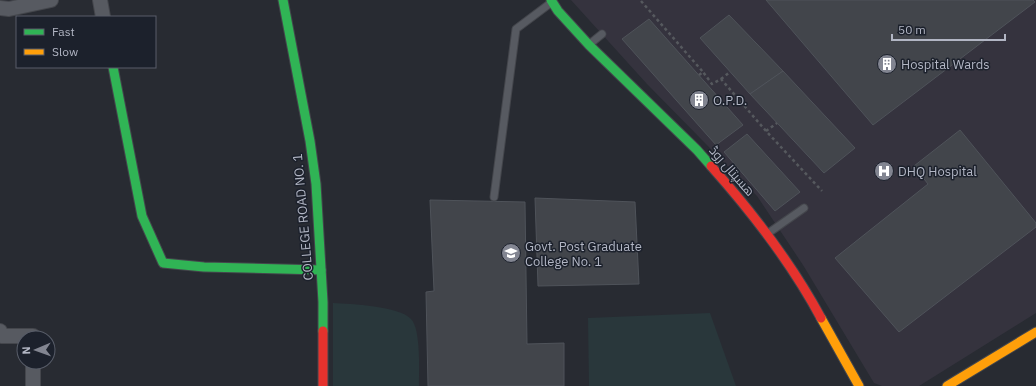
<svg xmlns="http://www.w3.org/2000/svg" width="1036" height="386" viewBox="0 0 1036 386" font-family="'IBM Plex Sans',Cairo,sans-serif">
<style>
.medical{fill:#35333e}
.green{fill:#29373b}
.building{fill:#42454b;stroke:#4f535a}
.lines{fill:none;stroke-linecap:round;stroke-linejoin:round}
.lane-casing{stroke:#44464c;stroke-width:9}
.street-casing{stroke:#44464c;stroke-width:16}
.fast-casing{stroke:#44464c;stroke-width:11}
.slow-casing{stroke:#44464c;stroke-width:11}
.jam-casing{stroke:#44464c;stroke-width:11}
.path{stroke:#56595e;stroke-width:2.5;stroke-dasharray:3 3;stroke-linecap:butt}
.lane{stroke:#575a61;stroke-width:7}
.street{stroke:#575a61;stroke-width:14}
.fast{stroke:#30b455;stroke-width:9}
.slow{stroke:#ff9f0a;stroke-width:9}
.jam{stroke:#e5322d;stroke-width:9}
.labels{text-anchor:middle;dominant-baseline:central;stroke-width:3;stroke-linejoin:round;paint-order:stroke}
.poi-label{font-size:13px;fill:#b2b6c4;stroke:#1c212c;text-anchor:start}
.street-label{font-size:13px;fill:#b2b6c4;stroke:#1c212c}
</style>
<rect width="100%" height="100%" fill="#282b32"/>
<polygon class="medical" points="571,0 1036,0 1036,313 919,386 882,386 874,383 803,265 757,196 647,84"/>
<g class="green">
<path d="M333,303C351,304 399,306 411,319C421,329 419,371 419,386H333Z"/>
<polygon points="710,313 736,386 589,386 588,318"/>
</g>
<g class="building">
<polygon points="766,0 1033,0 1035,2 873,125"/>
<polygon points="729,15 783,71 750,94 700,38"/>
<polygon points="649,19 743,125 716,145 622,39"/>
<polygon points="783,71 855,148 824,173 750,94"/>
<polygon points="960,130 1036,223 1036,227 899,332 835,258 928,184 914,166"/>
<polygon points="747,134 800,192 775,211 724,152"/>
<polygon points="535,198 635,202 639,284 538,286"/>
<polygon points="430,200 525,202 527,344 564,343 564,386 428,386 426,292 434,291"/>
</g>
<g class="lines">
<g class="lane-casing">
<g id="lane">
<polyline points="591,43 602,34"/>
<polyline points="494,197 516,29 552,2"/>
<polyline points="767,234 804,208"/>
</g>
</g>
<g class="street-casing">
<g id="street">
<polyline points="100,0 103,17"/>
<polyline points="0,8 9,9 51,0"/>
<polyline points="0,331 2,336 33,336 33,338"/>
<polyline points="33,362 33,386"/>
</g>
</g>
<g class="fast-casing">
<g id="fast">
<polyline points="283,0 310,141 316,184 323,302 323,331"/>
<polyline points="551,0 558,11 589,45 697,150 711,166"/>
<polyline points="113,67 142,216 163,263 204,267 321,270"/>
</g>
</g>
<g class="slow-casing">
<g id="slow">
<polyline points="821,318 859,386"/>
<polyline points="947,386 1036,332"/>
</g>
</g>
<g class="jam-casing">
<g id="jam">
<path d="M711,166C751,211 792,264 821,318"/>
<polyline points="323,331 323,386"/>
</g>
</g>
<g class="path">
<polyline points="641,1 703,72"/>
<polyline points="699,75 703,72 712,84 721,79 766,131 822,191"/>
<polyline points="721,79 730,72"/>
<polyline points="766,131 777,123"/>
</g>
<use href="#lane" class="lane"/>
<use href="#street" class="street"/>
<use href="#fast" class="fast"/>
<use href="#slow" class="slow"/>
<use href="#jam" class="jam"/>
</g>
<defs>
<g id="building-disc" transform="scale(1)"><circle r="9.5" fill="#828591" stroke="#1c212c"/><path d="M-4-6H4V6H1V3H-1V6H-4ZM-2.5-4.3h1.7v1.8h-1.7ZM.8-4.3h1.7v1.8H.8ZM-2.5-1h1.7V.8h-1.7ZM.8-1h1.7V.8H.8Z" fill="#fff"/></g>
<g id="hospital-disc" transform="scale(1)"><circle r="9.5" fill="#828591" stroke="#1c212c"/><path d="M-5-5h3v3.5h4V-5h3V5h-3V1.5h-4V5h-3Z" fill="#fff"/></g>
<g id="university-disc" transform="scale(1)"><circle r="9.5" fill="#828591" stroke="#1c212c"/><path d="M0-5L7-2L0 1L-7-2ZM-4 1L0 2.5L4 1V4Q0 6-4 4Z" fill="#fff"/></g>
</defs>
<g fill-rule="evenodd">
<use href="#building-disc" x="887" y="64"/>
<use href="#building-disc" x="699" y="100"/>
<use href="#hospital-disc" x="884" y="171"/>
<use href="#university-disc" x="511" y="253"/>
</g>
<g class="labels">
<g class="poi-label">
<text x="901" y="64">Hospital Wards</text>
<text x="713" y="100">O.P.D.</text>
<text x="898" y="171">DHQ Hospital</text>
<text x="525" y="246">Govt. Post Graduate<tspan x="525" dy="15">College No. 1</tspan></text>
</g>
<g class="street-label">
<text transform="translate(732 171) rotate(49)">ھسپتال روڈ</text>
<text transform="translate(303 217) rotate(-95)">COLLEGE ROAD NO. 1</text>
</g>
</g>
<rect x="16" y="16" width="140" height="52" fill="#1c212c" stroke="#585d69"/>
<rect x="24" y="29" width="20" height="6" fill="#30b455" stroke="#585d69"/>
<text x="52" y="36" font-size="12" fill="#b2b6c4">Fast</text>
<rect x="24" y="49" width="20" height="6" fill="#ff9f0a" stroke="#585d69"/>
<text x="52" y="56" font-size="12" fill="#b2b6c4">Slow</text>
<g transform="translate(36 350) rotate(268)"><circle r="19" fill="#1c212c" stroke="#585d69"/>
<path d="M0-3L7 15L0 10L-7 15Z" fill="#828591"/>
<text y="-6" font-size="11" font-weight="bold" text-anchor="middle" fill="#b2b6c4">N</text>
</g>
<path d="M892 34v6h113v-6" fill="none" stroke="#b2b6c4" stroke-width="2"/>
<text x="898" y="34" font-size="12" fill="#b2b6c4" stroke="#1c212c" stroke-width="3" paint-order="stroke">50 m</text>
</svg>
